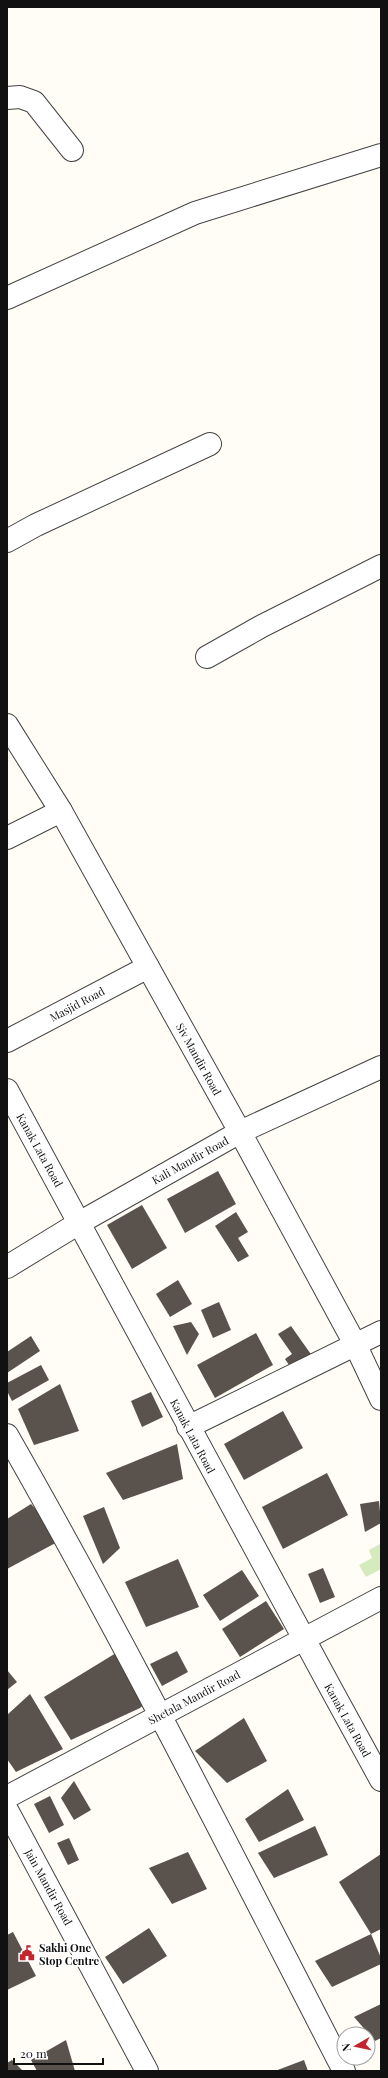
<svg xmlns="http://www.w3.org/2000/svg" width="388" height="2078" viewBox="0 0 388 2078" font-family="'Playfair Display',serif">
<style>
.green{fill:#d5ebbd}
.building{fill:#5a524d}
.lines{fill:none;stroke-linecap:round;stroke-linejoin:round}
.street-casing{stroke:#444;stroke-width:24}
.street{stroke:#fff;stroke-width:22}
.labels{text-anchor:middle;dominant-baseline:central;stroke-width:4;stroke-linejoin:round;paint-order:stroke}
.street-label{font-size:11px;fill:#111;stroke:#fff}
.poi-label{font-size:11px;font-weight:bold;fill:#111;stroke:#fff;text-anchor:start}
</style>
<rect width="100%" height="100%" fill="#fffdf5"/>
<polygon class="green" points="380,1544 381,1569 366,1577 359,1565 372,1558 369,1550"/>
<g class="building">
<polygon points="218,1171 236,1204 185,1233 167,1199"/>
<polygon points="142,1205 167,1248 132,1269 107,1225"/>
<polygon points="236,1212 248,1232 238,1238 249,1256 238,1262 215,1226"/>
<polygon points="178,1280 192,1304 170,1317 156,1294"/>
<polygon points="219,1302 231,1330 213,1338 201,1310"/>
<polygon points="191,1322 199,1334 187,1355 173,1326"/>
<polygon points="291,1326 315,1360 295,1374 285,1359 292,1354 278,1334"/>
<polygon points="256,1333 273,1365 215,1398 197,1365"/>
<polygon points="31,1336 40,1351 7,1373 7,1352"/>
<polygon points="41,1365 49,1380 12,1401 7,1391 7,1383"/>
<polygon points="60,1384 79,1431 34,1445 18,1409"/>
<polygon points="151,1392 163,1417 142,1427 131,1401"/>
<polygon points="283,1411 303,1448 244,1480 224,1444"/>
<polygon points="177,1444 183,1479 123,1500 106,1473"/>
<polygon points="327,1473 348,1515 283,1549 262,1507"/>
<polygon points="379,1501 381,1523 365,1532 360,1504"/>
<polygon points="31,1504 63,1539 7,1569 7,1519"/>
<polygon points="104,1507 120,1548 103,1564 83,1516"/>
<polygon points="178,1559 199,1607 146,1627 125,1582"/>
<polygon points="323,1568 335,1597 320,1603 308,1574"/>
<polygon points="242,1570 259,1596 220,1621 203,1595"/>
<polygon points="266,1601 284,1629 240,1657 222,1629"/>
<polygon points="177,1651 188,1672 162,1686 150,1664"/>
<polygon points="116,1653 144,1704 140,1708 71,1740 44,1697"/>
<polygon points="7,1670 17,1682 7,1690"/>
<polygon points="30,1694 63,1749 16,1772 7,1759 7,1715"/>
<polygon points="244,1718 267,1761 227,1783 195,1751"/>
<polygon points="74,1781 91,1810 74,1820 61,1798"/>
<polygon points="288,1789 304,1820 259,1842 245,1819"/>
<polygon points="50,1796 64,1825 49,1833 34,1804"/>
<polygon points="315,1826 328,1855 274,1878 258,1853"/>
<polygon points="69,1838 79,1860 68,1865 57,1843"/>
<polygon points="188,1852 207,1889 172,1904 149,1868"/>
<polygon points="381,1854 381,1929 371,1934 339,1882"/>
<polygon points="149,1928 167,1956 123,1984 105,1957"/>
<polygon points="13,1932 36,1976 7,1990 7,1935"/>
<polygon points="371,1934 381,1958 381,1964 332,1987 315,1961"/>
<polygon points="381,2004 381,2038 375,2041 354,2017"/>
<polygon points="66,2040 75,2071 37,2071 31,2060"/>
<polygon points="12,2060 23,2071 7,2071 7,2063"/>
<polygon points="304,2060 308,2071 275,2071"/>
</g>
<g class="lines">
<g class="street-casing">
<g id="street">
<polyline points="7,98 20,97 34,102 72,150"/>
<polyline points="7,298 195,213 381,155"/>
<polyline points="7,541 36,525 210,444"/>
<polyline points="207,657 262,626 381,566"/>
<polyline points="7,725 61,811 240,1132 355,1344 381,1399"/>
<polyline points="7,838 61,811"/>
<polyline points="7,1041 148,967"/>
<path d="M7,1090C133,1320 255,1551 381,1780"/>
<polyline points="7,1267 79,1223 240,1132 381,1067"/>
<polyline points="188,1427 381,1332"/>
<path d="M7,1435C126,1643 234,1858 344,2071"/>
<polyline points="7,1797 381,1598"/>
<polyline points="7,1810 147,2071"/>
</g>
</g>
<use href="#street" class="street"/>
</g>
<defs>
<g id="civic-bare" transform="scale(1.2)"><path d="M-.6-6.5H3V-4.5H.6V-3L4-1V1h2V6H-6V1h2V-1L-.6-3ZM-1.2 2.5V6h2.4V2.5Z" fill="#c4262e" stroke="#fff" stroke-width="2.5" paint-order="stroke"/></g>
</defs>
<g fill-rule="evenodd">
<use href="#civic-bare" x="27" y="1953"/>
</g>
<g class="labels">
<g class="street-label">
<text transform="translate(77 1004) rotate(-28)">Masjid Road</text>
<text transform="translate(199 1059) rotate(61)">Siv Mandir Road</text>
<text transform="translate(40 1150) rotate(61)">Kanak Lata Road</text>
<text transform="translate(190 1160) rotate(-29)">Kali Mandir Road</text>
<text transform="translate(193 1436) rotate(62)">Kanak Lata Road</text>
<text transform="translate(194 1697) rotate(-28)">Shetala Mandir Road</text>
<text transform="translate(348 1720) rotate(61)">Kanak Lata Road</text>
<text transform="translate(49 1887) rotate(61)">Jain Mandir Road</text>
</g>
<g class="poi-label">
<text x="39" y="1947">Sakhi One<tspan x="39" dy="13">Stop Centre</tspan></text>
</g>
</g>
<rect width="388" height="2078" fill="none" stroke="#111111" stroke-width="16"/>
<g transform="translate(356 2046) rotate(261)"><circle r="19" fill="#ffffff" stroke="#a0a0a0"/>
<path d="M0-3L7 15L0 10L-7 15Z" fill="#c4262e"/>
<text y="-6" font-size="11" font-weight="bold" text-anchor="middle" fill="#111111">N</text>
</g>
<path d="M14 2058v6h89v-6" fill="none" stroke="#111111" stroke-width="2"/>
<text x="20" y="2058" font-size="12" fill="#111111" stroke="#ffffff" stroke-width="3" paint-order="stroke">20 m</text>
</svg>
